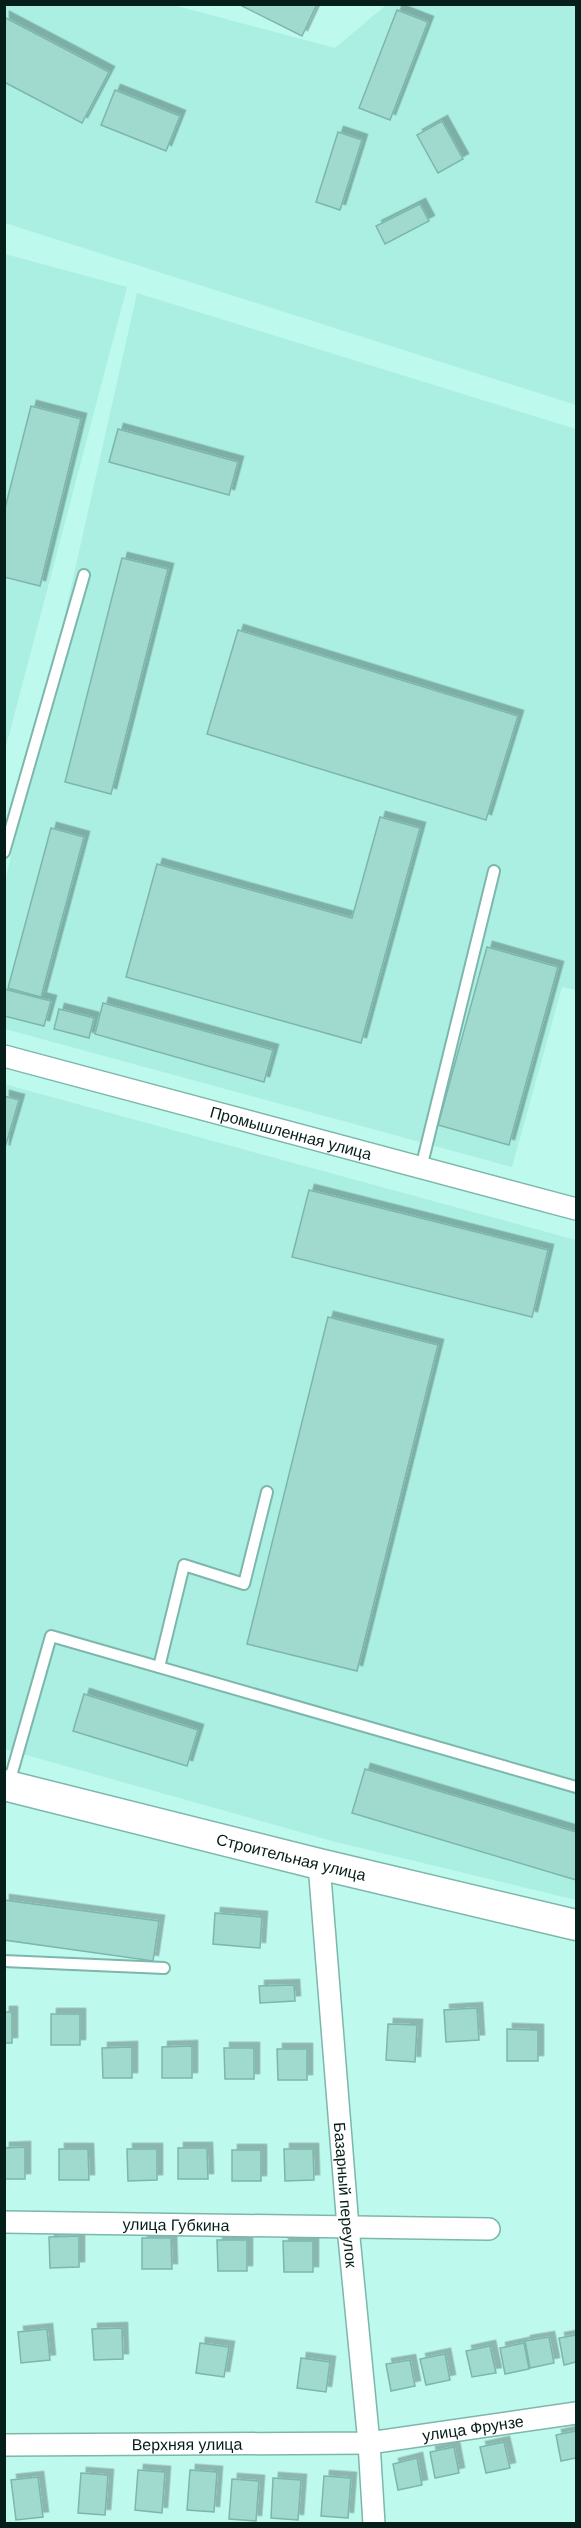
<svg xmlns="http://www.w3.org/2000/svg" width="581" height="2528" viewBox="0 0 581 2528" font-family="'DM Sans',sans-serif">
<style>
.built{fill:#aaefe2}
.building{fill:#a0dace;stroke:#7db6ab;stroke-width:1.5;filter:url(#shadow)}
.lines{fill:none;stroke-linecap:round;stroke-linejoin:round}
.lane-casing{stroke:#7db7ac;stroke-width:14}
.street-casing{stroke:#7db7ac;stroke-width:24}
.secondary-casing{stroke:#7db7ac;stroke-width:33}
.lane{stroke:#fff;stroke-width:10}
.street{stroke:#fff;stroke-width:21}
.secondary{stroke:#fff;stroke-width:30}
.labels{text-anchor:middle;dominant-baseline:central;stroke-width:4.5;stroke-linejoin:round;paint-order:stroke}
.street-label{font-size:16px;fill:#061e1a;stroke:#bef9ed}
</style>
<defs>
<filter id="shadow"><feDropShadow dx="5.5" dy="-5.5" stdDeviation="0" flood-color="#0004"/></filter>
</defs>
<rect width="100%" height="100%" fill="#bef9ed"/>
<g class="built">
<polygon points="4,5 173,5 335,48 386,5 576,5 576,405 5,223"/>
<polygon points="5,254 127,287 5,750"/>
<polygon points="137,293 576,429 576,990 562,987 512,1167 5,1029 5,882"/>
<polygon points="4,1084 576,1240 576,1900 332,1841 5,1749"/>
</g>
<g class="building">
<polygon points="243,4 317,4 302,36 242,6"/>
<polygon points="397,10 428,22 390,120 359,108"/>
<polygon points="4,17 109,72 82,123 4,82"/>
<polygon points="115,90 180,116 166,151 101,125"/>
<polygon points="442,121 463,159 438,173 417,135"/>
<polygon points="338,132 362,140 340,210 316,202"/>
<polygon points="420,204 429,221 385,244 376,226"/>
<polygon points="31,406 81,419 40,586 4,577 4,512"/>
<polygon points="118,429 238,462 229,495 109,462"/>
<polygon points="122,558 168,569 111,794 65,782"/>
<polygon points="238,630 518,716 486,820 207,734"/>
<polygon points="380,817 420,828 361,1043 126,977 157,864 352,918"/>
<polygon points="51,828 84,837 41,997 8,988"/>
<polygon points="487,947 558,967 509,1145 438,1125"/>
<polygon points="4,989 51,1001 44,1026 4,1016"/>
<polygon points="103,1003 273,1050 264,1082 95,1034"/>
<polygon points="59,1009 94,1018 89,1038 54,1029"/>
<polygon points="4,1096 19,1100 4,1151"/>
<polygon points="309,1190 548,1250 532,1317 292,1257"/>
<polygon points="328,1317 438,1345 357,1671 247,1644"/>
<polygon points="84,1694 198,1730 187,1766 73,1731"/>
<polygon points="365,1769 576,1832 576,1880 352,1813"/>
<polygon points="4,1900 159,1921 153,1961 4,1940"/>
<polygon points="215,1913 262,1917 260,1948 213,1944"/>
<polygon points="294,1985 295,2001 260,2003 259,1986"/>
<polygon points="477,2008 479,2040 446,2042 444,2010"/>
<rect x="4" y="2012" width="8" height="31"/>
<rect x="51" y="2014" width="29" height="31"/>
<polygon points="388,2024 417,2025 415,2062 386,2060"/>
<polygon points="507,2029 538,2030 538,2061 507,2061"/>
<polygon points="192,2046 192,2078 162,2078 162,2047"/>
<polygon points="132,2047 132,2078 103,2078 102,2048"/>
<polygon points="224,2048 254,2048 254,2079 225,2079"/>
<polygon points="277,2049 307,2049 307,2080 278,2080"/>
<polygon points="25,2147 25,2179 4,2179 4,2148"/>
<polygon points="178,2148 207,2148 208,2179 178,2179"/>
<polygon points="59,2149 88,2149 89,2180 59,2180"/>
<polygon points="127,2149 157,2149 157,2180 128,2181"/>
<polygon points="284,2149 313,2149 314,2180 285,2181"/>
<rect x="232" y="2150" width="29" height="31"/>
<polygon points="79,2236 79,2267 50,2268 49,2237"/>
<polygon points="142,2238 171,2238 172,2269 142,2269"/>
<polygon points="217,2240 247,2240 247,2271 218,2271"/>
<polygon points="283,2241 313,2241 313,2272 284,2272"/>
<polygon points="122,2328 123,2359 94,2360 92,2329"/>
<polygon points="47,2329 50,2360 21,2363 18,2332"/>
<polygon points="576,2335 576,2362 564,2365 559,2338"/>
<polygon points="549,2337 554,2363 530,2368 525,2341"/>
<polygon points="200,2343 229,2347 224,2377 196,2373"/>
<polygon points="524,2343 529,2369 505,2374 500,2348"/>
<polygon points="490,2346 496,2373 472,2377 466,2351"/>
<polygon points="445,2354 450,2380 426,2385 420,2359"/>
<polygon points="301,2358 330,2362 326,2392 297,2388"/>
<polygon points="410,2360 415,2386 391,2391 386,2364"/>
<polygon points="576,2431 576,2458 561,2461 556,2435"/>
<polygon points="504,2442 510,2468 486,2473 480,2447"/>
<polygon points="454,2447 459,2473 435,2478 430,2452"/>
<polygon points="417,2458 422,2485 398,2490 393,2464"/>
<polygon points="138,2470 165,2472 162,2513 135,2510"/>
<polygon points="190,2470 217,2472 214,2512 187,2510"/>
<polygon points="81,2473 108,2475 105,2515 78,2513"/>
<polygon points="324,2476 351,2478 348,2518 321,2516"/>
<polygon points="38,2477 43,2517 16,2520 11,2480"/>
<polygon points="273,2478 301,2480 298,2520 271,2518"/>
<polygon points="232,2479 259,2481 256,2521 229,2519"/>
</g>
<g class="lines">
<g class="lane-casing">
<g id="lane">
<polyline points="4,852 84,575"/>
<polyline points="421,1168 494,871"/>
<polyline points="159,1667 184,1565 244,1584 267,1492"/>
<polyline points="9,1783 51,1636 576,1787"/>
<polyline points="4,1961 164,1968"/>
</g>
</g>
<g class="street-casing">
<g id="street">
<path id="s1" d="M4,1056L576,1209"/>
<path id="s2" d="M319,1864L348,2227L369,2443L374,2524"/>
<path id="s3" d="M4,2222L489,2229"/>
<path id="s4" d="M4,2445L369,2443L576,2413"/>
</g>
</g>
<g class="secondary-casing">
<g id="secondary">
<path id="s5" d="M4,1785L319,1864L576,1925"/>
</g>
</g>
<use href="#lane" class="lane"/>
<use href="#street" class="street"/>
<use href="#secondary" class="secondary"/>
</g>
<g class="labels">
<g class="street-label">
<text stroke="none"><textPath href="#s1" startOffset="297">Промышленная улица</textPath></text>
<text stroke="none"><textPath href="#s5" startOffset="296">Строительная улица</textPath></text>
<text stroke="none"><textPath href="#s2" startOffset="332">Базарный переулок</textPath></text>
<text stroke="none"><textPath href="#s3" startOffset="172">улица Губкина</textPath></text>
<text stroke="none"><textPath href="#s4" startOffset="470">улица Фрунзе</textPath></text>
<text stroke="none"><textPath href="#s4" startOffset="183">Верхняя улица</textPath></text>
</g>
</g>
<rect width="581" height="2528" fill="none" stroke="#061e1a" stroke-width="12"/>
</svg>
